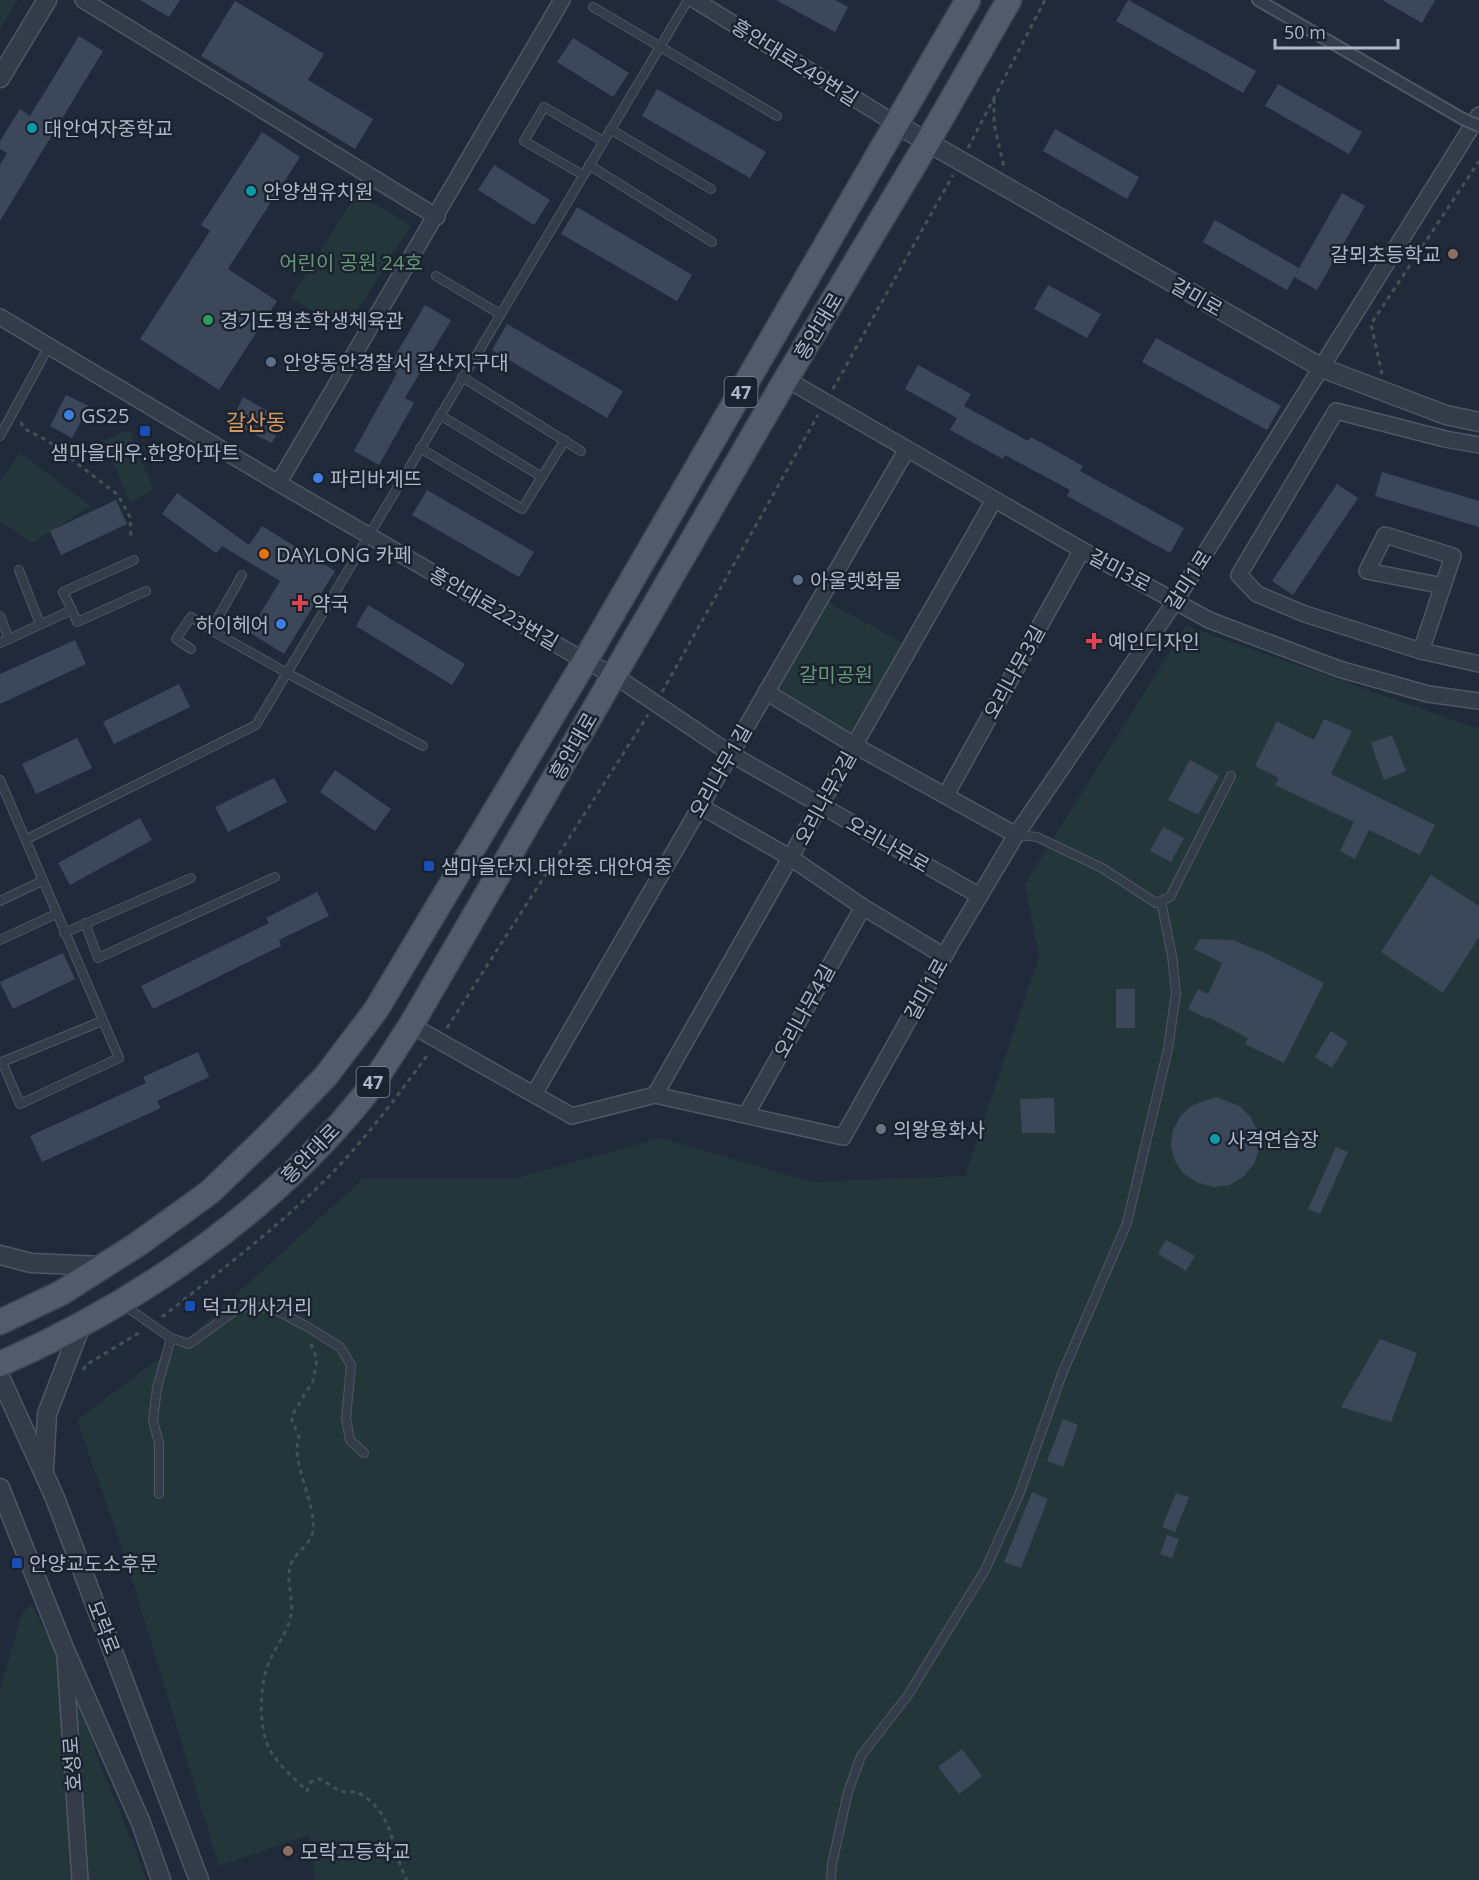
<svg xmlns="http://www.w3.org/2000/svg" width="1479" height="1880" viewBox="0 0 1479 1880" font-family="'Open Sans','Noto Sans KR',sans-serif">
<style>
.green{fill:#23373b}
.building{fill:#3c4859}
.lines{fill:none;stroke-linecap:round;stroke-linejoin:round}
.service-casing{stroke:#4f5765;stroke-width:10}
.pedestrian-casing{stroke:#4f5765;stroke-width:14}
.minor-casing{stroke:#4f5765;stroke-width:18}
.tertiary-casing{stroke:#4f5765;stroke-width:21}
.primary-casing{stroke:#3e4553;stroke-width:27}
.path{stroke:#405458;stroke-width:3;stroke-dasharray:4.5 4.5;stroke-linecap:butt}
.service{stroke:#343c4a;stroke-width:8}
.pedestrian{stroke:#343c4a;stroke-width:10}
.minor{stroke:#343c4a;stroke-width:15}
.tertiary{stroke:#343c4a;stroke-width:18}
.primary{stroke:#525b6a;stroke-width:24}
.pedestrian-bridge-casing{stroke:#4f5765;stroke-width:14;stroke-linecap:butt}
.pedestrian-bridge{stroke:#343c4a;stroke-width:10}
.culture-dot{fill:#0f9aa8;stroke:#1a212f;stroke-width:2}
.education-dot{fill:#8d6e63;stroke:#1a212f;stroke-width:2}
.leisure-dot{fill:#2e9e5b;stroke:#1a212f;stroke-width:2}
.service-dot{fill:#5c6f8a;stroke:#1a212f;stroke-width:2}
.shop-dot{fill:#3f7fe0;stroke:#1a212f;stroke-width:2}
.transit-dot{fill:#1a4fb4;stroke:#1a212f;stroke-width:2}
.food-dot{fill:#e8710a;stroke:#1a212f;stroke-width:2}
.health-dot{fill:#e0444e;stroke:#1a212f;stroke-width:2}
.worship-dot{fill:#6b7280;stroke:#1a212f;stroke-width:2}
.labels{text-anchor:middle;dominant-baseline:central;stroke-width:5;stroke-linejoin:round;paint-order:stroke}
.shield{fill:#1a212f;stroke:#828a99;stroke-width:1.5}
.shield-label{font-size:18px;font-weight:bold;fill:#afb7c6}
.street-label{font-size:20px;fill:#afb7c6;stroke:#1a212f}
.poi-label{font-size:20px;fill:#afb7c6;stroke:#1a212f;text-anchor:start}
.park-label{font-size:20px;fill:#669874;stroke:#1a212f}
.quarter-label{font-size:22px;fill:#d6975a;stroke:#1a212f}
</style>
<rect width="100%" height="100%" fill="#212a3a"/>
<g class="green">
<polygon points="0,0 18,0 0,29"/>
<polygon points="357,193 411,226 344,331 291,298"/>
<polygon points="130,430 153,490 130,503 104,440"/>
<polygon points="20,452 90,506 33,543 0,521 0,483"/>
<polygon points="820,598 910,647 854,745 766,692"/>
<polygon points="1186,626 1479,729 1479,1880 315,1880 309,1835 219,1866 125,1556 77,1420 197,1330 363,1179 512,1179 661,1138 812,1182 965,1176 1039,957 1025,884"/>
<polygon points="31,1603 66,1671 91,1728 95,1752 138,1856 146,1880 0,1880 0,1689 22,1614"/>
</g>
<g class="building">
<polygon points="140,0 180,0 169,17"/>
<polygon points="776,0 835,0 848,7 835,32"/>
<polygon points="1128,0 1256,71 1243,93 1116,21"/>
<polygon points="1382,0 1435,0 1422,23"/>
<polygon points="235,1 324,54 308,80 373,119 355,149 201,56"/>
<polygon points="79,36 103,51 0,221 0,165 7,153 0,149 0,141 20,109 30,116"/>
<polygon points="573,38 629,73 613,97 557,62"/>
<polygon points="1278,84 1362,132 1349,154 1265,106"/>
<polygon points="657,89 766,152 750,178 642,116"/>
<polygon points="1055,129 1139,177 1127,199 1043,151"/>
<polygon points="262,132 300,157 228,269 277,301 219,390 140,339 210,231 201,225"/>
<polygon points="494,165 550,200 534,225 478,190"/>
<polygon points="1342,193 1365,206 1317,290 1294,277"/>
<polygon points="577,207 692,275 677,301 561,234"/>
<polygon points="1215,220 1299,268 1287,290 1203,242"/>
<polygon points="1048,285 1101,314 1087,338 1034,309"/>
<polygon points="425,305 451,320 405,398 414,403 379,465 354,451 397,373 388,368"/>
<polygon points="507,324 623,391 607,418 492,350"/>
<polygon points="1156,338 1281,406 1267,430 1142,362"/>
<polygon points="918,365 971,394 964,406 1028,441 1031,437 1083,466 1080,471 1184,528 1170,553 1067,496 1070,490 1005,455 1003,459 950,430 957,418 905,389"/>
<polygon points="66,395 89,406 72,438 50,426"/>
<polygon points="243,397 284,420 272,443 231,423"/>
<polygon points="1382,472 1479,501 1479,527 1375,496"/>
<polygon points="1337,484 1358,498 1293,595 1272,581"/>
<polygon points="427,490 534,552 519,577 412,515"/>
<polygon points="177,493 249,545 262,526 335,571 284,654 249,632 280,581 222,546 216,553 162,514"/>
<polygon points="116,500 127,524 61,555 50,531"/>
<polygon points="368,605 465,664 452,685 356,626"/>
<polygon points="75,640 86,664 0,704 0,674"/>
<polygon points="179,684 190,707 114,744 103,722"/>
<polygon points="1324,719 1352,731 1331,774 1435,825 1420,855 1369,830 1355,859 1340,851 1354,822 1275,785 1279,778 1255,766 1277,721 1314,740"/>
<polygon points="1392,735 1406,771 1384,780 1371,743"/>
<polygon points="77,738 92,768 36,794 22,764"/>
<polygon points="1190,760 1219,776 1198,815 1168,800"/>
<polygon points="335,770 391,809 375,831 320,792"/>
<polygon points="274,778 287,802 228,832 215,807"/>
<polygon points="140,818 152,840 70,885 58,863"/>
<polygon points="1163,827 1184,838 1171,862 1150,851"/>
<polygon points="1431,875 1479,906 1479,937 1443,993 1381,952"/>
<polygon points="317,892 329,916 279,940 281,946 153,1009 141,986 269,923 266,918"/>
<polygon points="1200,939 1233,940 1258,951 1259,950 1324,983 1284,1063 1245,1044 1248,1038 1208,1017 1208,1019 1188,1009 1198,989 1208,994 1222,963 1194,949"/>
<polygon points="63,953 75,979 13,1009 0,982"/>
<rect x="1116" y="989" width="19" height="39"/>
<polygon points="1331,1031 1348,1042 1332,1068 1315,1057"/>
<polygon points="198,1052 209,1077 157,1101 161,1108 42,1162 30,1136 146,1083 143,1077"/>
<polygon points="1216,1097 1240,1106 1251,1118 1258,1132 1259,1149 1254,1164 1244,1176 1230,1185 1214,1187 1198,1183 1184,1174 1175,1161 1171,1145 1173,1130 1181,1115 1193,1105"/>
<polygon points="1054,1098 1055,1133 1022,1133 1020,1099"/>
<polygon points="1336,1147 1348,1152 1320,1214 1308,1209"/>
<polygon points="1166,1240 1195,1256 1186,1271 1158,1254"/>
<polygon points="1380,1339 1417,1353 1391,1422 1341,1407"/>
<polygon points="1063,1419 1078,1425 1063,1467 1047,1461"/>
<polygon points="1032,1492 1048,1499 1021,1568 1004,1562"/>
<polygon points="1176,1493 1189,1497 1175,1532 1162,1527"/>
<polygon points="1167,1535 1179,1539 1172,1558 1160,1554"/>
<polygon points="962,1749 982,1776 959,1794 938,1767"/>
</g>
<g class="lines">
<g class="service-casing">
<g id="service">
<polyline points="593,7 777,116"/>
<polyline points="610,129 711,189"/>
<polyline points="589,165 712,242"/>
<polyline points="583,175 524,141 544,107 603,141"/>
<polyline points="436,276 500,314"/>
<polyline points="462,377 581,451"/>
<polyline points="440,415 542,477"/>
<polyline points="0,436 49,346"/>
<polyline points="420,448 522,509 565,440"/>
<polyline points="19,570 40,624"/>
<polyline points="242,575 211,630 287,673 423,746"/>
<polyline points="72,610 77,622 146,591"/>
<polyline points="0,616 9,639"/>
<polyline points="0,643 72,610 63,592 134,560"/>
<polyline points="191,649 176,639 191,617 211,630"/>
<polyline points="0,780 119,1058 20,1104 2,1062 102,1021"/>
<polyline points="1016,835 1037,837 1077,856 1102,868 1156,903 1170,897 1231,776"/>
<polyline points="27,839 256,725 688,0"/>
<polyline points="0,901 42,881"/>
<polyline points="85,923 98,958 275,877"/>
<polyline points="64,933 191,878"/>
<polyline points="0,940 56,914"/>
<polyline points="122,1304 171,1338 189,1344 240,1307 272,1308 306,1326 340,1347 351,1365 346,1419 350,1440 364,1453"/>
<polyline points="159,1494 159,1443 153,1421 157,1388 171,1338"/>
<polyline points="831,1880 832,1864 848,1792 861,1756 908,1695 985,1570 1019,1495 1062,1374 1127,1223 1168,1049 1176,993 1172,956 1161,901"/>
</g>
</g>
<g class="pedestrian-casing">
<polyline id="pedestrian" points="1258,0 1463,119"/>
</g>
<g class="minor-casing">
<g id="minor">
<polyline points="83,0 437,217"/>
<polyline points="695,0 896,124"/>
<polyline points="0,317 280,484 585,661 615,676 731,754 980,896"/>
<polyline points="786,379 1082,550 1209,620 1339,669 1428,694 1479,701"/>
<polyline points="280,484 282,477 562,0"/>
<polyline points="1443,586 1367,571 1385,535 1453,556 1421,651 1305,614 1257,594 1239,575 1336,411 1445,439 1479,445"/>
<polyline points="1421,651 1479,664"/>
<polyline points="766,692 854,745 1016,835"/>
<polyline points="946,795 1082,550"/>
<polyline points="700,806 791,858 863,907 944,956"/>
<polyline points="411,1025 572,1116 655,1095 843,1137 951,944 1016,835 1176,600 1479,115"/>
<polyline points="534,1094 907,449"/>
<polyline points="655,1095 994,500"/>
<polyline points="746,1115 863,907"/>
<polyline points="65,1657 80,1880"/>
</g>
</g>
<g class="tertiary-casing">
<g id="tertiary">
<polyline points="0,78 47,0"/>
<polyline points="896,124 1322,368 1446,415 1479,422"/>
<polyline points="0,1255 31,1263 103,1266"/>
<polyline points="0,1377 55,1498 199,1880"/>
<polyline points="44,1470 47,1414 81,1325"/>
<polyline points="0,1488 64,1648 141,1823 161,1880"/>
</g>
</g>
<g class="primary-casing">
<g id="primary">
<polyline points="0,1322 61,1293 138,1244 210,1192 270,1134 326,1076 376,1010 585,661 968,0"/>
<path d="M0,1364C137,1304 268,1214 363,1097C380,1074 395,1049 411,1025L786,379L927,143L1009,0"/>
</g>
</g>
<g class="path">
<polyline points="994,99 994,124 1004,167"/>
<polyline points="968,148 1045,0"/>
<polyline points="1382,374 1371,324 1479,161"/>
<polyline points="833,389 953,175"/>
<polyline points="21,422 23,428 48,441 65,454 118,495 130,517 131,538"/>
<polyline points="662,692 818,415"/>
<polyline points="447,1028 648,715"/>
<path d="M162,1317C215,1275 269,1234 318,1187C360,1147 395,1099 429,1053"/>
<path d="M311,1344L317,1359L313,1381L293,1414L292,1421L299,1437C290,1462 316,1502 313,1530C311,1545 296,1551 291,1564C285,1579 294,1599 291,1615C289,1630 276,1646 270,1660C259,1682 258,1729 270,1750C279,1766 294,1778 307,1791L311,1782L320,1779C328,1783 337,1791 345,1792C351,1793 353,1790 359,1793C396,1815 389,1846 407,1880"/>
<polyline points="83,1370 86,1365 142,1331"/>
</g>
<use href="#service" class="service"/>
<use href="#pedestrian" class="pedestrian"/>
<use href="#minor" class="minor"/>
<use href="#tertiary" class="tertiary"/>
<use href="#primary" class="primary"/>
<g class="pedestrian-bridge-casing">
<polyline id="pedestrian-bridge" points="1463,119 1479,126"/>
</g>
<use href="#pedestrian-bridge" class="pedestrian-bridge"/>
</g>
<g class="culture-dot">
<circle cx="32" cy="128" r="6"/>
<circle cx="251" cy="191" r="6"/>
<circle cx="1215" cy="1139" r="6"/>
</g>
<g class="education-dot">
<circle cx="1453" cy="254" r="6"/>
<circle cx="288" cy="1851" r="6"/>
</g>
<circle class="leisure-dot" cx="208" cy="320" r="6"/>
<g class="service-dot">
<circle cx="271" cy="362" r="6"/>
<circle cx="798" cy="580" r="6"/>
</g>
<g class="shop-dot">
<circle cx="69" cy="415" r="6"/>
<circle cx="318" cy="478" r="6"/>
<circle cx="281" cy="624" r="6"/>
</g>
<g class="transit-dot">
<rect x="139" y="425" width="12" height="12" rx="3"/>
<rect x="423" y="860" width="12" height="12" rx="3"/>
<rect x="184" y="1300" width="12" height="12" rx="3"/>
<rect x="11" y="1557" width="12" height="12" rx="3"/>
</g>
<circle class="food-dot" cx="264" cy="554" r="6"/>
<g class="health-dot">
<path d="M297 594h6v6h6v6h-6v6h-6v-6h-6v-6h6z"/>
<path d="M1091 632h6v6h6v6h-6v6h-6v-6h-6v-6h6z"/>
</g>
<circle class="worship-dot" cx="881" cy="1129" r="6"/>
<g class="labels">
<g class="shield">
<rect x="724.5" y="377" width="33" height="30" rx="4.5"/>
<rect x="356.5" y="1067" width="33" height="30" rx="4.5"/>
</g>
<g class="shield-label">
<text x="741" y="392">47</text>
<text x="373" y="1082">47</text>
</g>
<g class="street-label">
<text transform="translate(795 62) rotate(32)">흥안대로249번길</text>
<text transform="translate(1197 297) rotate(30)">갈미로</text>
<text transform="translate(818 326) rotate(-59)">흥안대로</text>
<text transform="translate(1120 570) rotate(28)">갈미3로</text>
<text transform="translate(1188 580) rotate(-57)">갈미1로</text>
<text transform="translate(494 608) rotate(30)">흥안대로223번길</text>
<text transform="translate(1014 672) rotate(-61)">오리나무3길</text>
<text transform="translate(573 746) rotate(-60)">흥안대로</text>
<text transform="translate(720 771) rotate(-60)">오리나무1길</text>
<text transform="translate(825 798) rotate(-61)">오리나무2길</text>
<text transform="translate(888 844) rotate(30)">오리나무로</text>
<text transform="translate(926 989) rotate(-61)">갈미1로</text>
<text transform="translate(804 1011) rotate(-61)">오리나무4길</text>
<text transform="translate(310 1153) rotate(-46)">흥안대로</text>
<text transform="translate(104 1627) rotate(69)">모락로</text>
<text transform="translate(72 1764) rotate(-94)">호성로</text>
</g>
<g class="poi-label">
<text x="44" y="128">대안여자중학교</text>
<text x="263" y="191">안양샘유치원</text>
<text x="1441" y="254" text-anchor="end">갈뫼초등학교</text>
<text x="220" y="320">경기도평촌학생체육관</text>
<text x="283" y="362">안양동안경찰서 갈산지구대</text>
<text x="81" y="415">GS25</text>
<text x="145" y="452" text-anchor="middle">샘마을대우.한양아파트</text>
<text x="330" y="478">파리바게뜨</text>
<text x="276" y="554">DAYLONG 카페</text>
<text x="810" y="580">아울렛화물</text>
<text x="312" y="603">약국</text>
<text x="269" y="624" text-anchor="end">하이헤어</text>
<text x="1108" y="641">예인디자인</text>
<text x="441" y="866">샘마을단지.대안중.대안여중</text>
<text x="893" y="1129">의왕용화사</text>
<text x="1227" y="1139">사격연습장</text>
<text x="202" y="1306">덕고개사거리</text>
<text x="29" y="1563">안양교도소후문</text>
<text x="300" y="1851">모락고등학교</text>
</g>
<g class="park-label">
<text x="351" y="262">어린이 공원 24호</text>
<text x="836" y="674">갈미공원</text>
</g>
<g class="quarter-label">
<text x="256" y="421">갈산동</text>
</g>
</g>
<path d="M1275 39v9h123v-9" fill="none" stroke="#afb7c6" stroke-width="3"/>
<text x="1284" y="39" font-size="18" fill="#afb7c6" stroke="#1a212f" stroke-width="4.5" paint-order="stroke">50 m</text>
</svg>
